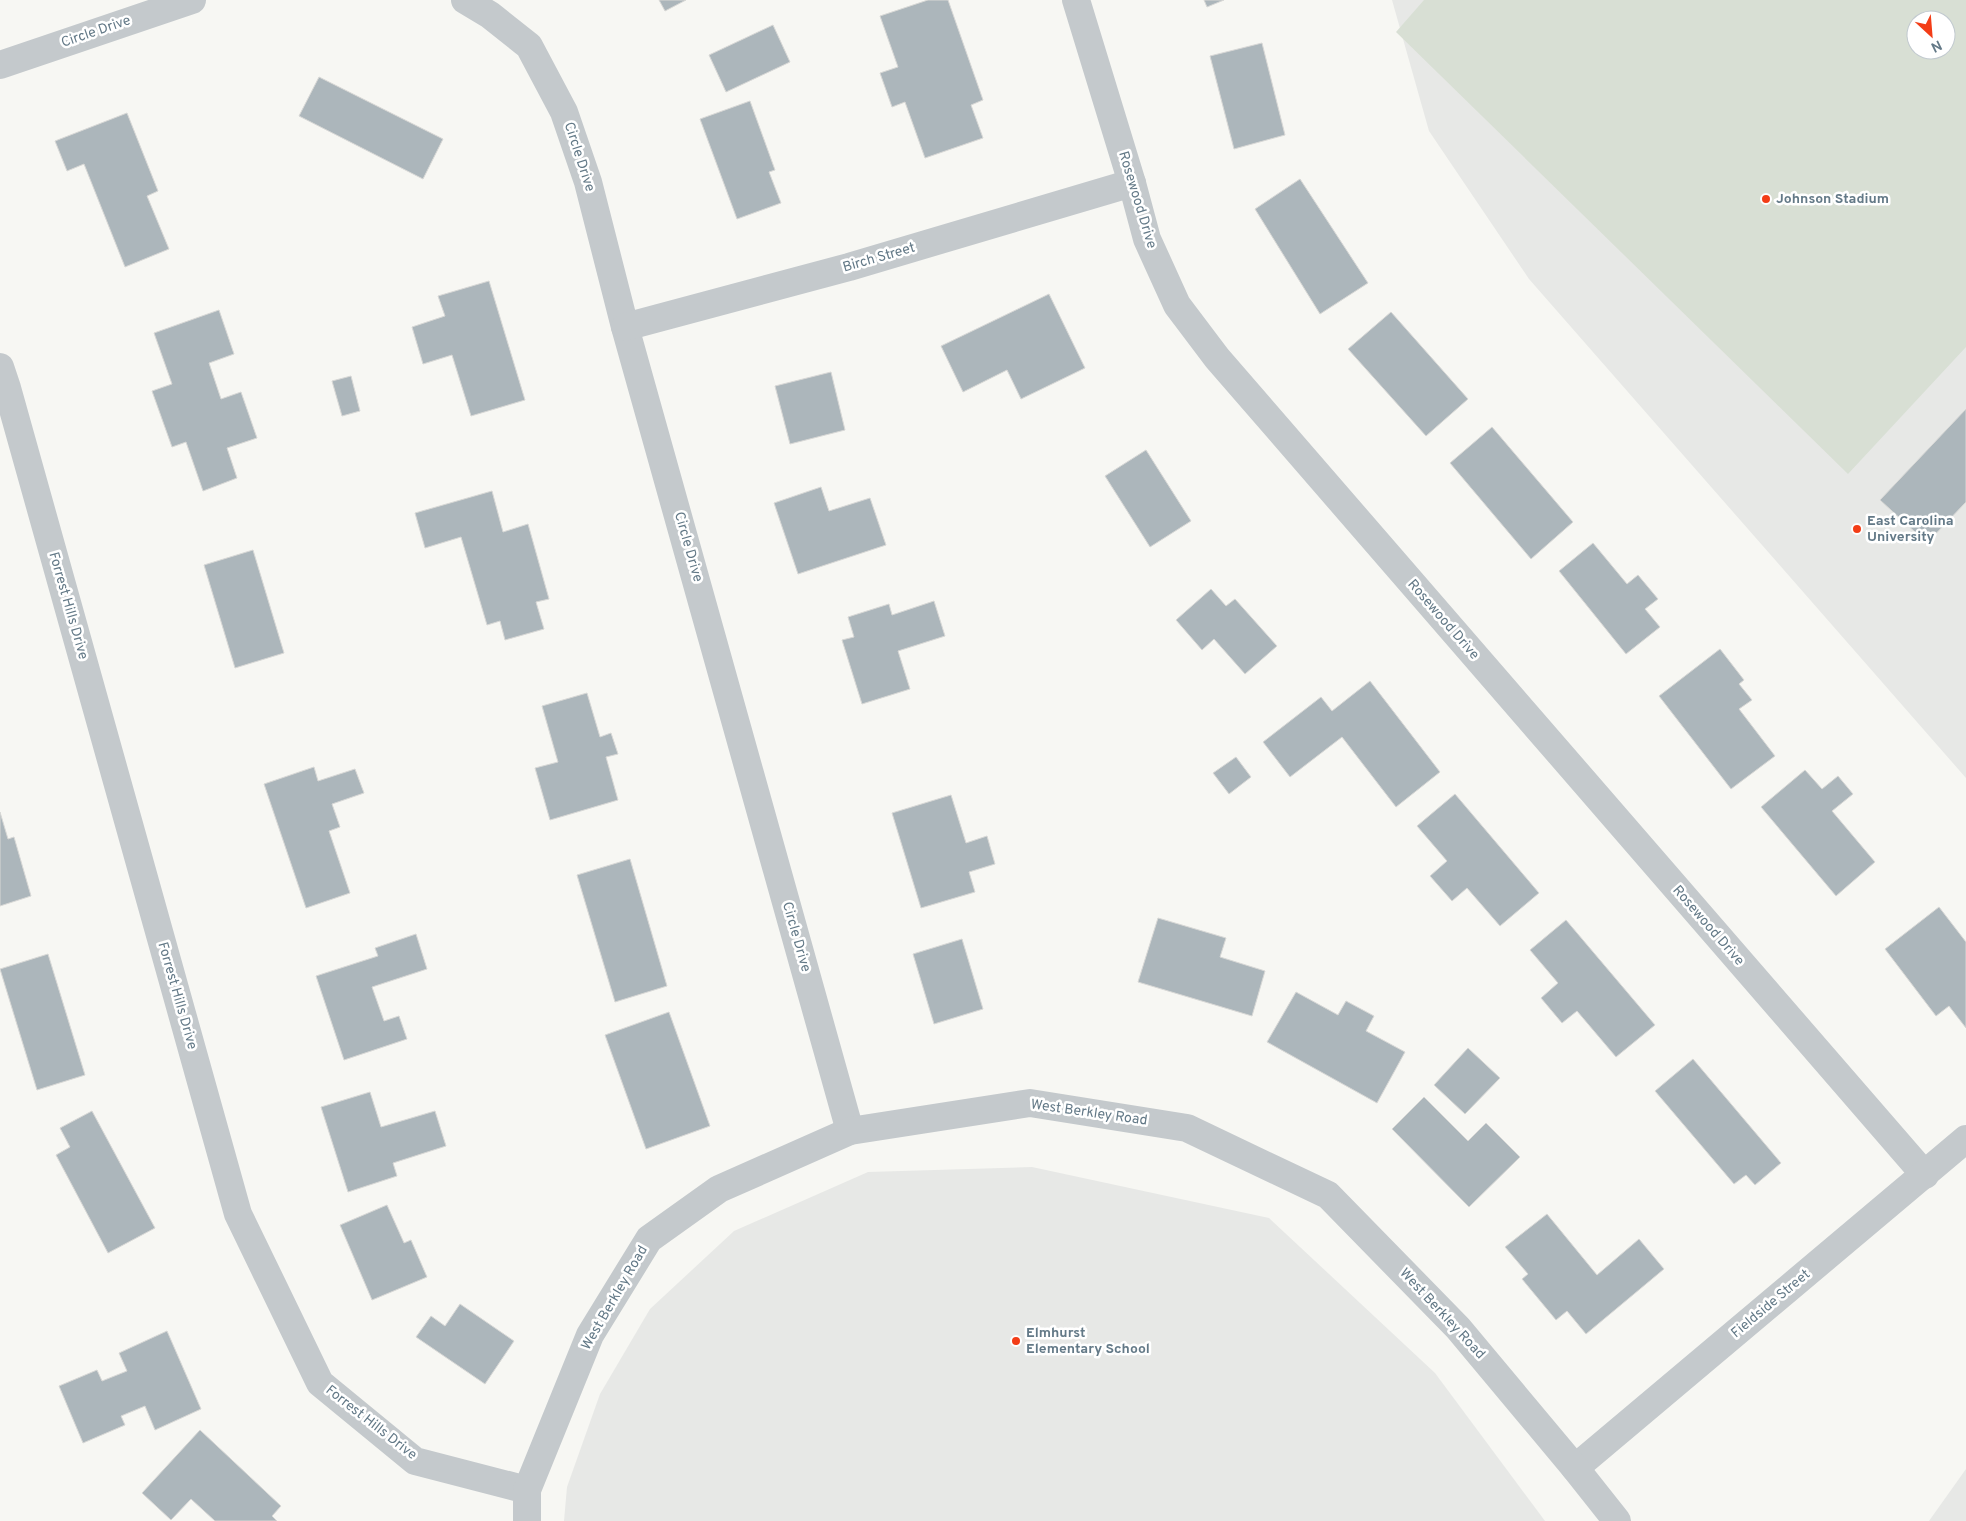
<svg xmlns="http://www.w3.org/2000/svg" width="1966" height="1521" viewBox="0 0 1966 1521" font-family="Overpass,sans-serif">
<style>
.built{fill:#e7e8e6;fill-rule:evenodd}
.green{fill:#d8dfd4;fill-rule:evenodd}
.building{fill:#acb6bb;stroke:#d8d8d6}
.lines{fill:none;stroke-linecap:round;stroke-linejoin:round}
.street{stroke:#c4c9cc;stroke-width:28}
.poi-dot{fill:#f33d17;stroke:#fff;stroke-width:2}
.labels{text-anchor:middle;dominant-baseline:central;stroke-width:5;stroke-linejoin:round;paint-order:stroke}
.street-label{font-size:14px;fill:#637987;stroke:#fff}
.poi-label{font-size:14px;font-weight:bold;fill:#637987;stroke:#fff;text-anchor:start}
</style>
<rect width="100%" height="100%" fill="#f7f7f3"/>
<g class="built">
<path d="M1392,0H1966V778L1529,279L1429,131ZM1916,20H1946V50H1916Z"/>
<polygon points="1032,1167 1269,1218 1435,1373 1545,1521 564,1521 567,1487 600,1394 650,1309 734,1231 868,1172"/>
<polygon points="1966,1469 1966,1521 1929,1521"/>
</g>
<path class="green" d="M1424,0H1966V347L1848,474L1396,32ZM1916,20H1946V50H1916Z"/>
<g class="building">
<polygon points="659,0 686,0 665,11"/>
<polygon points="928,0 948,0 983,100 971,105 983,138 925,158 905,102 892,107 880,73 898,67 880,16"/>
<polygon points="1204,0 1224,0 1207,7"/>
<polygon points="773,25 790,62 726,92 709,55"/>
<polygon points="1262,43 1285,135 1234,149 1210,56"/>
<polygon points="319,77 443,139 423,179 299,116"/>
<polygon points="750,101 775,170 769,172 781,203 737,219 700,119"/>
<polygon points="127,113 158,191 147,196 169,249 125,267 84,164 67,171 55,141"/>
<polygon points="1300,179 1368,283 1320,314 1255,209"/>
<polygon points="489,281 525,400 471,416 452,355 423,364 412,327 445,316 438,296"/>
<polygon points="1049,294 1085,368 1021,399 1007,370 963,392 941,346"/>
<polygon points="219,310 234,354 209,363 221,399 241,392 257,438 227,448 237,478 203,491 186,442 172,447 152,391 172,384 154,333"/>
<polygon points="1391,312 1468,399 1426,436 1348,349"/>
<polygon points="831,372 845,430 790,444 775,386"/>
<polygon points="351,376 360,411 342,416 332,381"/>
<polygon points="1966,409 1966,502 1927,543 1880,500"/>
<polygon points="1492,427 1573,522 1531,559 1450,463"/>
<polygon points="1146,450 1191,521 1150,547 1105,476"/>
<polygon points="821,487 829,511 870,498 886,545 798,574 774,503"/>
<polygon points="492,491 503,532 528,524 549,599 536,602 544,629 505,640 500,621 487,625 461,537 425,548 415,513"/>
<polygon points="1593,543 1627,584 1638,575 1658,599 1645,609 1660,627 1626,654 1559,571"/>
<polygon points="253,550 284,653 235,668 204,565"/>
<polygon points="1211,589 1226,606 1235,599 1277,646 1245,674 1214,639 1202,650 1176,620"/>
<polygon points="934,601 945,636 898,651 910,689 862,704 842,640 854,637 848,617 889,604 892,615"/>
<polygon points="1720,649 1744,680 1739,684 1752,700 1739,709 1775,756 1731,789 1659,696"/>
<polygon points="1370,681 1440,772 1396,807 1342,737 1290,777 1263,742 1321,697 1332,711"/>
<polygon points="587,693 600,737 611,733 618,754 606,757 618,800 550,820 535,768 558,762 542,706"/>
<polygon points="1236,757 1251,777 1229,794 1213,773"/>
<polygon points="314,767 318,781 355,769 364,793 332,804 340,827 329,831 350,893 306,908 264,784"/>
<polygon points="1805,770 1822,789 1838,776 1853,794 1832,811 1875,862 1836,896 1761,807"/>
<polygon points="1455,794 1539,893 1500,926 1467,888 1452,901 1430,876 1447,861 1417,826"/>
<polygon points="951,795 966,843 987,836 995,864 969,872 975,892 921,908 892,813"/>
<polygon points="0,812 8,839 14,837 31,896 0,906"/>
<polygon points="630,859 667,986 615,1002 577,875"/>
<polygon points="1939,907 1966,942 1966,1028 1949,1006 1936,1016 1885,949"/>
<polygon points="1158,918 1226,938 1220,957 1265,971 1252,1016 1138,982"/>
<polygon points="1566,920 1655,1025 1616,1057 1577,1011 1562,1023 1541,998 1558,983 1530,950"/>
<polygon points="416,934 427,969 372,987 384,1021 399,1016 407,1039 344,1060 316,976 378,956 375,948"/>
<polygon points="962,939 983,1009 934,1024 913,954"/>
<polygon points="48,954 85,1075 37,1090 0,969"/>
<polygon points="1296,992 1338,1015 1346,1001 1374,1016 1366,1031 1405,1052 1377,1103 1267,1042"/>
<polygon points="669,1012 710,1126 646,1149 605,1035"/>
<polygon points="1468,1048 1500,1078 1465,1114 1434,1085"/>
<polygon points="1693,1059 1781,1163 1755,1185 1746,1175 1734,1184 1655,1091"/>
<polygon points="370,1092 381,1127 435,1111 446,1146 393,1163 397,1176 348,1192 321,1107"/>
<polygon points="1424,1097 1468,1141 1486,1123 1520,1157 1469,1207 1392,1129"/>
<polygon points="92,1111 155,1228 108,1253 56,1155 70,1147 60,1128"/>
<polygon points="387,1205 404,1243 411,1240 427,1277 372,1300 340,1225"/>
<polygon points="1547,1214 1597,1275 1639,1239 1664,1269 1586,1334 1567,1311 1556,1320 1522,1279 1528,1274 1505,1247"/>
<polygon points="460,1304 514,1341 485,1384 416,1337 431,1316 445,1326"/>
<polygon points="167,1331 201,1409 155,1430 145,1406 121,1416 125,1425 83,1443 59,1386 97,1370 102,1381 127,1371 119,1353"/>
<polygon points="200,1430 281,1506 272,1516 277,1521 215,1521 191,1499 171,1520 142,1493"/>
</g>
<g class="lines">
<g class="street">
<polyline points="465,0 490,15 529,46 564,112 588,182 625,327 850,1131"/>
<polyline points="1076,0 1132,183 1147,239 1177,305 1217,358 1925,1175"/>
<polyline points="0,65 192,0"/>
<polyline points="625,327 849,267 1132,183"/>
<polyline points="0,367 7,388 238,1214 320,1383 415,1461 527,1490"/>
<polyline points="1575,1468 1966,1139"/>
<polyline points="527,1521 527,1490 590,1335 649,1239 719,1189 850,1131 1030,1103 1187,1128 1328,1195 1458,1328 1575,1468 1617,1521"/>
</g>
</g>
<g class="poi-dot">
<circle cx="1766" cy="199" r="5"/>
<circle cx="1857" cy="529" r="5"/>
<circle cx="1016" cy="1341" r="5"/>
</g>
<g class="labels">
<g class="street-label">
<text transform="translate(96 32) rotate(-19)">Circle Drive</text>
<text transform="translate(579 157) rotate(72)">Circle Drive</text>
<text transform="translate(1137 200) rotate(73)">Rosewood Drive</text>
<text transform="translate(879 258) rotate(-16)">Birch Street</text>
<text transform="translate(688 547) rotate(74)">Circle Drive</text>
<text transform="translate(68 606) rotate(74)">Forrest Hills Drive</text>
<text transform="translate(1443 620) rotate(49)">Rosewood Drive</text>
<text transform="translate(1708 926) rotate(49)">Rosewood Drive</text>
<text transform="translate(796 937) rotate(74)">Circle Drive</text>
<text transform="translate(177 996) rotate(74)">Forrest Hills Drive</text>
<text transform="translate(1089 1113) rotate(8)">West Berkley Road</text>
<text transform="translate(615 1298) rotate(-60)">West Berkley Road</text>
<text transform="translate(1771 1304) rotate(-40)">Fieldside Street</text>
<text transform="translate(1442 1314) rotate(47)">West Berkley Road</text>
<text transform="translate(371 1423) rotate(38)">Forrest Hills Drive</text>
</g>
<g class="poi-label">
<text x="1776" y="199">Johnson Stadium</text>
<text x="1867" y="521">East Carolina<tspan x="1867" dy="16">University</tspan></text>
<text x="1026" y="1333">Elmhurst<tspan x="1026" dy="16">Elementary School</tspan></text>
</g>
</g>
<g transform="translate(1931 35) rotate(154)"><circle r="24" fill="#ffffff" stroke="#c1c9cf"/>
<path d="M0-4L9 19L0 12L-9 19Z" fill="#f33d17"/>
<text y="-8" font-size="14" font-weight="bold" text-anchor="middle" fill="#637987">N</text>
</g>
</svg>
